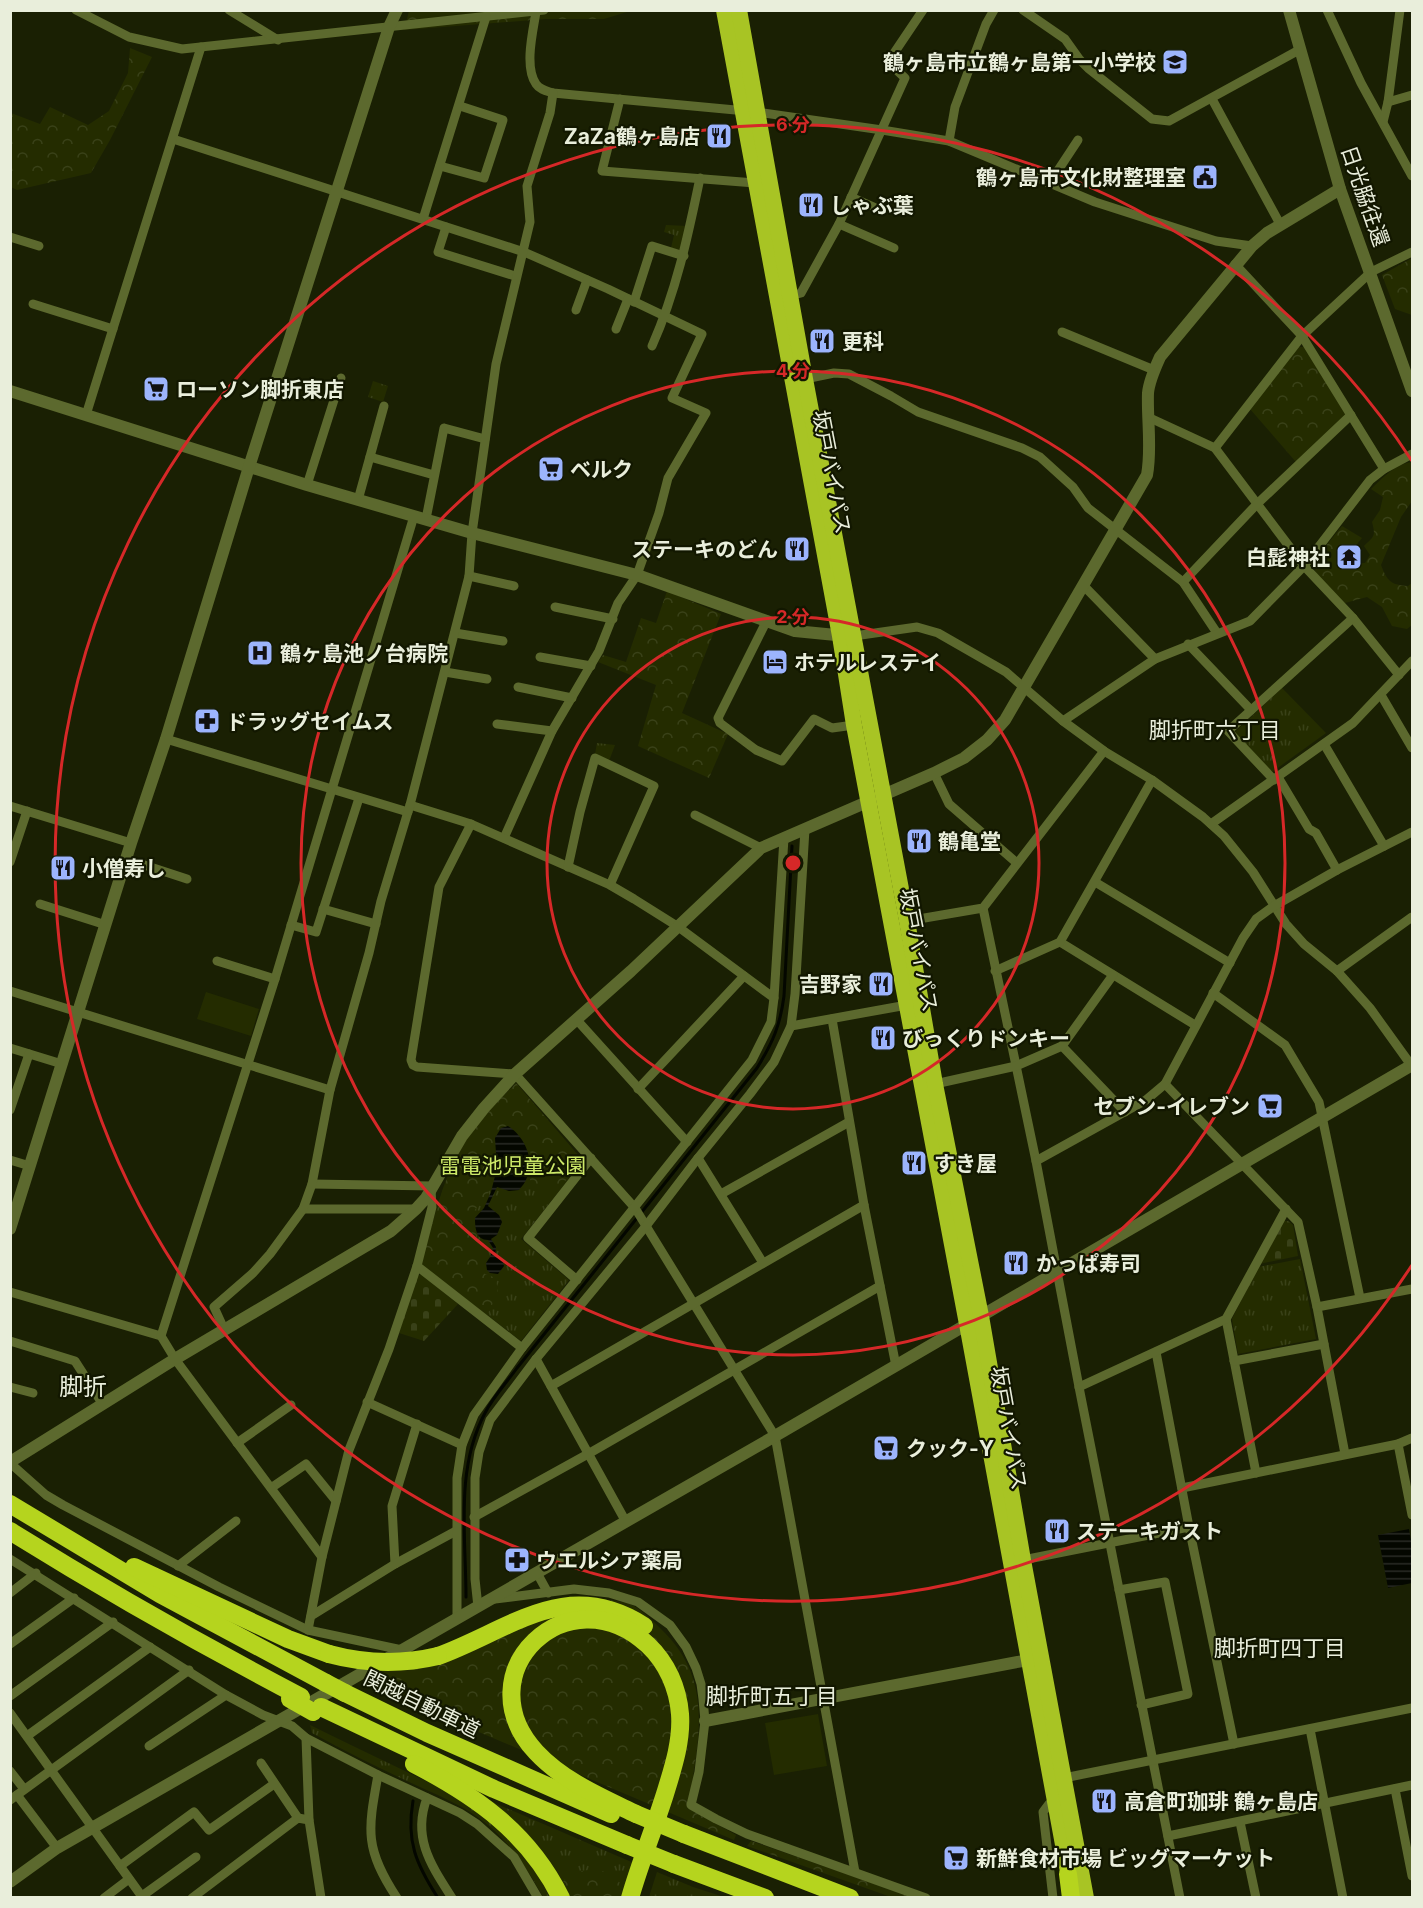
<svg xmlns="http://www.w3.org/2000/svg" width="1423" height="1908" viewBox="0 0 1423 1908" font-family="Inter,'Noto Sans JP',sans-serif">
<style>
.grass{fill:url(#grass-tufts)}
.forest{fill:url(#forest-crowns)}
.cemetery{fill:url(#cemetery-stones)}
.garden{fill:#242c00}
.water{fill:url(#water-rules)}
.lines{fill:none;stroke-linecap:round;stroke-linejoin:round}
.stream{stroke:#040700;stroke-width:3}
.minor{stroke:#5c692e;stroke-width:9}
.tertiary{stroke:#5c692e;stroke-width:12}
.trunk{stroke:#a8c424;stroke-width:16}
.motorway{stroke:#b5d41e;stroke-width:18}
.motorway-bridge{stroke:#b5d41e;stroke-width:18}
.ring{fill:none;stroke:#d62828;stroke-width:3}
.labels{text-anchor:middle;dominant-baseline:central;stroke-width:4.5;stroke-linejoin:round;paint-order:stroke}
.poi-label{font-size:21px;font-weight:bold;fill:#e9eedb;stroke:#121700;text-anchor:start}
.street-label{font-size:21px;fill:#e9eedb;stroke:#121700}
.park-label{font-size:21px;fill:#cde968;stroke:#121700}
.neighbourhood-label{font-size:22px;fill:#e9eedb;stroke:#121700}
.quarter-label{font-size:24px;fill:#e9eedb;stroke:#121700}
.centre{fill:#d62828;stroke:#121700;stroke-width:3}
.ring-label{font-size:18px;text-anchor:middle;font-weight:bold;fill:#d62828;stroke:#121700;stroke-width:4.5;stroke-linejoin:round;paint-order:stroke}
</style>
<defs>
<pattern id="grass-tufts" width="24" height="20" patternUnits="userSpaceOnUse" patternTransform="scale(1.5)"><rect width="24" height="20" fill="#242c00"/><path d="M3 7l-1-3M5 7V3M7 7l1-3M15 17l-1-3M17 17v-4M19 17l1-3" fill="none" stroke="#394118"/></pattern>
<pattern id="forest-crowns" width="20" height="18" patternUnits="userSpaceOnUse" patternTransform="scale(1.5)"><rect width="20" height="18" fill="#242c00"/><path d="M2 6a3 3 0 1 1 6 0M12 15a3 3 0 1 1 6 0" fill="none" stroke="#394118"/></pattern>
<pattern id="cemetery-stones" width="16" height="16" patternUnits="userSpaceOnUse" patternTransform="scale(1.5)"><rect width="16" height="16" fill="#242c00"/><path d="M2 7V4a2 2 0 0 1 4 0v3zM10 15v-3a2 2 0 0 1 4 0v3z" fill="#394118"/></pattern>
<pattern id="water-rules" width="6" height="5" patternUnits="userSpaceOnUse" patternTransform="scale(1.5)"><rect width="6" height="5" fill="#040700"/><path d="M0 2.5h6" fill="none" stroke="#292b25"/></pattern>
</defs>
<rect width="100%" height="100%" fill="#1a2003"/>
<g class="grass">
<polygon points="666,225 687,226 682,248 679,250 671,248 674,235 664,232"/>
<polygon points="373,381 388,386 383,402 368,397"/>
<polygon points="1282,688 1326,733 1272,772 1235,732"/>
<polygon points="597,743 615,745 609,761 595,754"/>
<polygon points="516,1083 583,1161 521,1239 569,1280 521,1341 421,1264 443,1189"/>
<polygon points="1300,1259 1316,1339 1238,1354 1232,1319 1258,1267"/>
<path d="M310,1725C341,1740 373,1756 405,1771C428,1782 452,1793 473,1808C505,1830 533,1863 551,1897H543C529,1871 511,1844 488,1825C465,1805 434,1794 407,1781C375,1766 343,1750 312,1733Z"/>
<polygon points="490,1801 636,1864 625,1897 568,1897"/>
<polygon points="657,1872 693,1887 724,1897 649,1897"/>
</g>
<g class="forest">
<polygon points="409,11 630,11 604,19 546,19 404,30"/>
<polygon points="130,48 152,57 110,140 91,173 17,190 11,187 11,113 40,124 50,107 88,125 109,111 128,73"/>
<polygon points="1412,258 1412,315 1395,309 1382,275"/>
<polygon points="1298,347 1304,347 1348,414 1296,462 1250,409"/>
<path d="M1412,462V501L1401,517L1381,565C1387,581 1391,585 1408,586L1412,583V625L1407,629L1392,626L1382,607L1367,597L1345,603L1316,573L1312,563L1342,526L1362,538L1357,544L1345,547L1348,564L1365,563L1370,555L1364,546C1374,536 1376,537 1372,522L1380,510L1383,497L1371,489C1384,477 1395,464 1412,462Z"/>
<polygon points="667,591 721,614 682,713 728,734 709,778 638,746 656,685 598,662 603,655 626,662 641,618 656,623"/>
<path d="M516,1083L583,1161C568,1180 566,1185 540,1189L530,1180L531,1154L523,1135L506,1129L493,1143L492,1174L488,1194L474,1211L478,1245L485,1274L496,1278L498,1293L487,1315L421,1264C433,1223 442,1179 464,1142C478,1120 498,1101 516,1083Z"/>
<path d="M587,1597C600,1599 614,1600 627,1603C639,1607 651,1619 660,1628C716,1681 698,1740 688,1808L736,1835L734,1840L368,1685L384,1669L548,1615Z"/>
<polygon points="751,1841 912,1897 891,1897 747,1846"/>
<polygon points="593,1869 613,1874 623,1887 620,1897 567,1898 561,1885 569,1874"/>
</g>
<g class="cemetery">
<polygon points="1283,1221 1288,1221 1293,1225 1298,1256 1259,1264"/>
<polygon points="421,1274 458,1304 424,1341 399,1333 416,1277"/>
</g>
<g class="garden">
<polygon points="206,992 259,1009 251,1036 197,1019"/>
<polygon points="818,1714 827,1766 774,1775 765,1723"/>
</g>
<g class="water">
<path d="M508,1126C524,1136 535,1159 527,1177C526,1182 522,1186 519,1190L509,1191L497,1187L488,1206L499,1215L502,1222L497,1235L491,1239L496,1247L495,1256L502,1259L504,1266L498,1274L490,1273L487,1270L486,1263L490,1257L493,1248L488,1240C476,1240 475,1228 475,1218L484,1208L491,1192L497,1168L495,1138L501,1128Z"/>
<polygon points="1409,1529 1412,1547 1412,1583 1388,1588 1378,1535"/>
</g>
<g class="lines">
<g class="stream">
<path d="M466,1597C466,1536 455,1469 485,1413C493,1397 507,1382 517,1368L757,1068C773,1042 780,1026 784,996L792,846"/>
<path d="M413,1801C406,1841 416,1864 438,1898"/>
</g>
<g class="minor">
<polyline points="76,10 129,37 182,49 544,10"/>
<polyline points="229,10 278,40"/>
<polyline points="1023,10 1065,39 1080,60 1089,69 1152,119 1169,121 1299,50"/>
<polyline points="1327,10 1361,83 1412,176"/>
<path d="M536,12C533,31 524,67 536,84C540,90 547,91 553,93L757,112L882,130L949,141L1095,202L1216,241L1252,246"/>
<polyline points="620,99 602,171 755,183"/>
<polyline points="1212,99 1280,224"/>
<polyline points="1388,102 1412,95"/>
<polyline points="1383,122 1388,102 1400,10"/>
<polyline points="173,139 524,252 608,289 702,334 672,398 706,413 668,478 659,513 637,575 618,603 599,651 552,731 504,838"/>
<polyline points="949,141 955,107 986,24 994,10"/>
<polyline points="440,166 484,178 503,120 460,106"/>
<polyline points="1049,184 1078,140"/>
<polyline points="851,197 876,208"/>
<polyline points="423,219 486,17"/>
<polyline points="839,224 894,248"/>
<polyline points="446,227 438,252 515,276"/>
<polyline points="10,237 39,246"/>
<polyline points="1235,264 1302,336 1384,469"/>
<polyline points="790,296 801,293 839,224 905,78 888,62 923,10"/>
<polyline points="634,302 652,246 684,256"/>
<polyline points="33,304 113,329"/>
<polyline points="576,310 587,280"/>
<polyline points="616,329 628,299"/>
<polyline points="1062,332 1154,370"/>
<path d="M652,346C676,292 688,236 700,178"/>
<polyline points="805,379 834,373 849,374 891,396 918,412 1022,448 1040,457 1073,487 1088,508 1183,582 1217,633"/>
<polyline points="86,415 201,47"/>
<polyline points="1150,418 1215,448 1304,566 1353,618 1399,675"/>
<polyline points="1215,448 1302,336 1371,272 1412,252"/>
<polyline points="370,457 434,475"/>
<polyline points="307,485 341,378"/>
<polyline points="358,500 384,406"/>
<polyline points="426,519 444,428 485,439"/>
<polyline points="469,576 514,586"/>
<polyline points="1183,582 1257,504 1351,415"/>
<polyline points="1083,585 1155,659"/>
<polyline points="555,607 613,619"/>
<polyline points="767,620 718,718 720,723 756,750 782,761 814,719 832,728 854,725"/>
<polyline points="455,633 503,641"/>
<polyline points="854,636 917,627 938,633 1006,672 1063,721 1104,751 1152,780 1203,817 1224,836 1253,872 1286,924 1304,944 1337,971 1370,1008 1411,1065"/>
<polyline points="1188,644 1251,710"/>
<polyline points="540,657 591,666"/>
<polyline points="445,672 487,679"/>
<polyline points="518,687 572,698"/>
<polyline points="1381,695 1412,748"/>
<polyline points="1063,721 1155,659 1250,621 1304,566 1370,480 1384,469 1412,454"/>
<polyline points="497,724 552,731"/>
<polyline points="166,739 408,812"/>
<polyline points="1324,744 1384,846"/>
<polyline points="934,773 949,804 1017,863"/>
<polyline points="1278,777 1309,829 1316,833 1337,870"/>
<polyline points="1274,780 1228,731 1353,618"/>
<polyline points="410,805 471,824 610,885 634,899 677,926 774,998"/>
<polyline points="10,806 131,843"/>
<polyline points="695,815 761,848"/>
<polyline points="471,824 439,887 411,1060 413,1065 417,1067 515,1074 635,1208 775,1436 855,1872"/>
<polyline points="1211,824 1353,723 1412,661"/>
<polyline points="126,859 187,879"/>
<polyline points="10,862 27,811"/>
<polyline points="568,867 580,812 595,758 654,786 610,885"/>
<polyline points="1095,882 1230,963"/>
<polyline points="40,904 106,925"/>
<polyline points="983,908 1036,1161 1079,1387 1180,1898"/>
<polyline points="323,909 376,924"/>
<polyline points="907,921 983,908 1104,751"/>
<polyline points="291,925 316,932 359,798"/>
<polyline points="1060,942 1195,1025"/>
<polyline points="217,961 275,979"/>
<polyline points="995,971 1060,942 1152,780"/>
<polyline points="1337,971 1412,917"/>
<polyline points="10,991 330,1090"/>
<polyline points="1213,993 1285,1045 1319,1102 1360,1298"/>
<polyline points="576,1019 687,1142"/>
<polyline points="832,1019 864,1205 896,1366"/>
<polyline points="791,1026 907,1005"/>
<polyline points="1062,1046 1125,1112"/>
<polyline points="10,1048 62,1064"/>
<polyline points="935,1084 1016,1066 1062,1046 1113,975"/>
<polyline points="1165,1084 1298,1222 1317,1307 1345,1454"/>
<polyline points="638,1089 744,976"/>
<polyline points="10,1110 29,1054"/>
<polyline points="698,1158 763,1263"/>
<polyline points="10,1160 30,1166"/>
<polyline points="1036,1161 1146,1100 1165,1084 1243,938 1256,919 1274,906 1337,870 1412,832"/>
<polyline points="312,1184 433,1186"/>
<polyline points="721,1194 849,1122"/>
<polyline points="303,1209 416,1209"/>
<polyline points="417,1266 522,1348"/>
<polyline points="577,1280 528,1238 591,1158"/>
<polyline points="10,1292 161,1336"/>
<polyline points="1317,1307 1412,1289"/>
<polyline points="1226,1319 1256,1473"/>
<polyline points="224,1329 214,1307 253,1273 270,1254 303,1209 312,1184 330,1090 369,953 381,901 410,805 469,576 472,533 496,364 530,222 527,186 550,113 553,93"/>
<polyline points="10,1341 75,1361 102,1403"/>
<polyline points="1156,1352 1189,1527 1234,1744"/>
<polyline points="536,1359 626,1522"/>
<polyline points="1234,1361 1324,1344"/>
<polyline points="551,1386 864,1205"/>
<polyline points="10,1387 33,1393"/>
<polyline points="1079,1387 1226,1319 1286,1209"/>
<polyline points="367,1402 462,1445"/>
<polyline points="237,1443 291,1405"/>
<polyline points="1398,1444 1412,1515"/>
<polyline points="10,1463 46,1495 63,1505 219,1587 308,1630 402,1650"/>
<polyline points="271,1488 306,1464 336,1501"/>
<polyline points="1182,1488 1398,1444 1412,1438"/>
<polyline points="474,1517 588,1454 880,1286"/>
<polyline points="322,1557 175,1359 161,1336 275,979 414,516"/>
<polyline points="10,1559 226,1695 263,1715 292,1726 306,1738 378,1775 460,1813 477,1824 514,1857 538,1898"/>
<polyline points="1023,1560 1189,1527"/>
<polyline points="395,1564 392,1506 417,1424"/>
<polyline points="178,1566 236,1521"/>
<polyline points="537,1573 548,1593"/>
<polyline points="1119,1590 1165,1582 1188,1694 1141,1705"/>
<polyline points="10,1593 36,1573"/>
<polyline points="495,1599 574,1589 609,1593 638,1602 670,1625 686,1647 696,1668 701,1684 703,1699 705,1721 699,1772 691,1805 716,1819 747,1834 926,1898"/>
<polyline points="478,1607 475,1579 475,1478 479,1452 490,1420 536,1359 646,1226 698,1158 750,1094 774,1062 791,1026 795,994 805,829"/>
<polyline points="311,1616 395,1564 456,1531"/>
<polyline points="457,1619 457,1478 462,1445 474,1415 522,1348 752,1060 771,1022 774,998 784,838"/>
<polyline points="308,1630 322,1557 349,1450 389,1349 417,1266 432,1207 431,1190"/>
<polyline points="10,1644 74,1598"/>
<polyline points="10,1696 113,1622"/>
<polyline points="10,1713 143,1898"/>
<polyline points="1310,1729 1343,1898"/>
<polyline points="27,1736 150,1647"/>
<polyline points="306,1738 309,1820 321,1898"/>
<polyline points="149,1746 226,1695"/>
<polyline points="261,1763 298,1818"/>
<polyline points="10,1771 24,1789"/>
<path d="M378,1775C368,1830 364,1848 397,1898"/>
<polyline points="1064,1778 1412,1708"/>
<polyline points="1395,1789 1412,1876"/>
<polyline points="17,1795 57,1848"/>
<path d="M427,1798C412,1838 431,1865 452,1898"/>
<polyline points="10,1800 189,1670"/>
<polyline points="1240,1822 1256,1898"/>
<polyline points="1168,1836 1412,1785"/>
<polyline points="120,1866 194,1812 209,1830 274,1784"/>
<polyline points="142,1896 196,1857"/>
<polyline points="104,1898 129,1879"/>
<polyline points="192,1898 298,1818 309,1820"/>
<polyline points="1053,1898 1043,1812 1049,1804 1054,1801"/>
</g>
<g class="tertiary">
<polyline points="1289,10 1340,189 1412,391"/>
<polyline points="10,391 307,485 472,533 637,575 795,631 846,636"/>
<polyline points="10,1229 131,843 166,739 249,467 389,27 397,10"/>
<path d="M10,1462L175,1359L391,1231L416,1209L426,1198L462,1136L484,1108L515,1074L631,971L761,848L934,773L964,758L987,740L1005,720L1147,475C1152,448 1147,421 1148,393C1149,381 1155,368 1160,357L1252,246L1267,233L1340,189"/>
<polyline points="705,1721 1028,1660"/>
<polyline points="10,1882 57,1848 92,1828 775,1436 1412,1065"/>
</g>
<g class="trunk">
<polyline points="724,10 840,636 854,725 967,1324 1071,1888"/>
<polyline points="739,10 805,379 907,921 935,1084 981,1316 1023,1560 1086,1898"/>
</g>
<g class="motorway">
<polyline points="10,1504 160,1594 326,1683"/>
<path d="M10,1531C105,1590 202,1645 301,1697"/>
<polyline points="134,1567 288,1639 329,1654"/>
<path d="M438,1656C510,1630 566,1576 644,1626"/>
<polyline points="345,1693 427,1733 611,1814"/>
<polyline points="321,1707 494,1789 627,1845"/>
<path d="M414,1764C476,1796 529,1833 561,1898"/>
<polyline points="684,1834 850,1898"/>
<polyline points="674,1864 765,1898"/>
<polyline points="1068,1874 1071,1898"/>
<path d="M630,1898C640,1863 654,1829 665,1794C673,1768 682,1741 680,1714C678,1688 667,1663 648,1645C568,1571 463,1673 536,1752C563,1781 601,1797 636,1814"/>
</g>
<g class="motorway-bridge">
<path d="M329,1654C366,1664 400,1665 438,1656"/>
<polyline points="326,1683 345,1693"/>
<polyline points="290,1699 313,1712"/>
<polyline points="636,1814 684,1834"/>
<polyline points="627,1845 674,1864"/>
</g>
</g>
<g class="ring">
<circle cx="793" cy="863" r="246"/>
<circle cx="793" cy="863" r="492"/>
<path d="M1412 1265A738 738 0 1 1 1412 461"/>
</g>
<defs>
<g id="school-square" transform="scale(1.35)"><rect x="-9" y="-9" width="18" height="18" rx="4" fill="#9cb4fd" stroke="#121700"/><path d="M0-5L7-2L0 1L-7-2ZM-4 1L0 2.5L4 1V4Q0 6-4 4Z" fill="#111"/></g>
<g id="restaurant-square" transform="scale(1.35)"><rect x="-9" y="-9" width="18" height="18" rx="4" fill="#9cb4fd" stroke="#121700"/><path d="M-5-6h1v4h1v-4h1v4h1v-4h1v5L-1.5 .5V6h-2V.5L-5-1ZM5-6V6H3V1.5H1.5Q1.5-4 5-6Z" fill="#111"/></g>
<g id="civic-square" transform="scale(1.35)"><rect x="-9" y="-9" width="18" height="18" rx="4" fill="#9cb4fd" stroke="#121700"/><path d="M-.6-6.5H3V-4.5H.6V-3L4-1V1h2V6H-6V1h2V-1L-.6-3ZM-1.2 2.5V6h2.4V2.5Z" fill="#111"/></g>
<g id="supermarket-square" transform="scale(1.35)"><rect x="-9" y="-9" width="18" height="18" rx="4" fill="#9cb4fd" stroke="#121700"/><path d="M-6-5.5h2.5l.6 2H6L4.5 2H-2.5L-4.4-4H-6ZM-1.5 3.2a1.3 1.3 0 1 0 .1 0ZM3 3.2a1.3 1.3 0 1 0 .1 0Z" fill="#111"/></g>
<g id="temple-square" transform="scale(1.35)"><rect x="-9" y="-9" width="18" height="18" rx="4" fill="#9cb4fd" stroke="#121700"/><path d="M0-6L5-2H3V0L6.5 2.5H4V6H1.5V3h-3V6H-4V2.5H-6.5L-3 0V-2H-5Z" fill="#111"/></g>
<g id="hospital-square" transform="scale(1.35)"><rect x="-9" y="-9" width="18" height="18" rx="4" fill="#9cb4fd" stroke="#121700"/><path d="M-5-5h3v3.5h4V-5h3V5h-3V1.5h-4V5h-3Z" fill="#111"/></g>
<g id="hotel-square" transform="scale(1.35)"><rect x="-9" y="-9" width="18" height="18" rx="4" fill="#9cb4fd" stroke="#121700"/><path d="M-6-4.5h1.5V1H6V5H4.5V3h-9V5H-6ZM-4 0a1.8 1.8 0 1 1 3.6 0ZM.5 0V-2.5h3Q6-2.5 6 0Z" fill="#111"/></g>
<g id="pharmacy-square" transform="scale(1.35)"><rect x="-9" y="-9" width="18" height="18" rx="4" fill="#9cb4fd" stroke="#121700"/><path d="M-2-6h4v4h4v4h-4v4h-4v-4h-4v-4h4Z" fill="#111"/></g>
</defs>
<g fill-rule="evenodd">
<use href="#school-square" x="1175" y="62"/>
<use href="#restaurant-square" x="719" y="136"/>
<use href="#civic-square" x="1205" y="177"/>
<use href="#restaurant-square" x="811" y="205"/>
<use href="#restaurant-square" x="822" y="341"/>
<use href="#supermarket-square" x="156" y="389"/>
<use href="#supermarket-square" x="551" y="469"/>
<use href="#restaurant-square" x="797" y="549"/>
<use href="#temple-square" x="1349" y="557"/>
<use href="#hospital-square" x="260" y="653"/>
<use href="#hotel-square" x="775" y="662"/>
<use href="#pharmacy-square" x="207" y="721"/>
<use href="#restaurant-square" x="919" y="841"/>
<use href="#restaurant-square" x="63" y="868"/>
<use href="#restaurant-square" x="881" y="984"/>
<use href="#restaurant-square" x="883" y="1038"/>
<use href="#supermarket-square" x="1270" y="1106"/>
<use href="#restaurant-square" x="914" y="1163"/>
<use href="#restaurant-square" x="1016" y="1263"/>
<use href="#supermarket-square" x="886" y="1448"/>
<use href="#restaurant-square" x="1057" y="1531"/>
<use href="#pharmacy-square" x="517" y="1560"/>
<use href="#restaurant-square" x="1104" y="1801"/>
<use href="#supermarket-square" x="956" y="1858"/>
</g>
<g class="labels">
<g class="poi-label">
<text x="1156" y="62" text-anchor="end">鶴ヶ島市立鶴ヶ島第一小学校</text>
<text x="700" y="136" text-anchor="end">ZaZa鶴ヶ島店</text>
<text x="1186" y="177" text-anchor="end">鶴ヶ島市文化財整理室</text>
<text x="830" y="205">しゃぶ葉</text>
<text x="842" y="341">更科</text>
<text x="176" y="389">ローソン脚折東店</text>
<text x="570" y="469">ベルク</text>
<text x="778" y="549" text-anchor="end">ステーキのどん</text>
<text x="1330" y="557" text-anchor="end">白髭神社</text>
<text x="280" y="653">鶴ヶ島池ノ台病院</text>
<text x="794" y="662">ホテルレステイ</text>
<text x="226" y="721">ドラッグセイムス</text>
<text x="938" y="841">鶴亀堂</text>
<text x="82" y="868">小僧寿し</text>
<text x="862" y="984" text-anchor="end">吉野家</text>
<text x="902" y="1038">びっくりドンキー</text>
<text x="1250" y="1106" text-anchor="end">セブン-イレブン</text>
<text x="934" y="1163">すき屋</text>
<text x="1036" y="1263">かっぱ寿司</text>
<text x="906" y="1448">クック-Y</text>
<text x="1076" y="1531">ステーキガスト</text>
<text x="536" y="1560">ウエルシア薬局</text>
<text x="1124" y="1801">高倉町珈琲 鶴ヶ島店</text>
<text x="976" y="1858">新鮮食材市場 ビッグマーケット</text>
</g>
<g class="street-label">
<text transform="translate(1365 196) rotate(71)">日光脇往還</text>
<text transform="translate(832 472) rotate(79)">坂戸バイパス</text>
<text transform="translate(919 950) rotate(79)">坂戸バイパス</text>
<text transform="translate(1009 1428) rotate(80)">坂戸バイパス</text>
<text transform="translate(422 1704) rotate(26)">関越自動車道</text>
</g>
<g class="park-label">
<text x="513" y="1165">雷電池児童公園</text>
</g>
<g class="neighbourhood-label">
<text x="1215" y="730">脚折町六丁目</text>
<text x="1280" y="1648">脚折町四丁目</text>
<text x="772" y="1696">脚折町五丁目</text>
</g>
<g class="quarter-label">
<text x="83" y="1386">脚折</text>
</g>
</g>
<circle cx="793" cy="863" r="9" class="centre"/>
<g class="ring-label">
<text x="793" y="131">6 分</text>
<text x="793" y="377">4 分</text>
<text x="793" y="623">2 分</text>
</g>
<rect width="1423" height="1908" fill="none" stroke="#e9eedb" stroke-width="24"/>
</svg>
